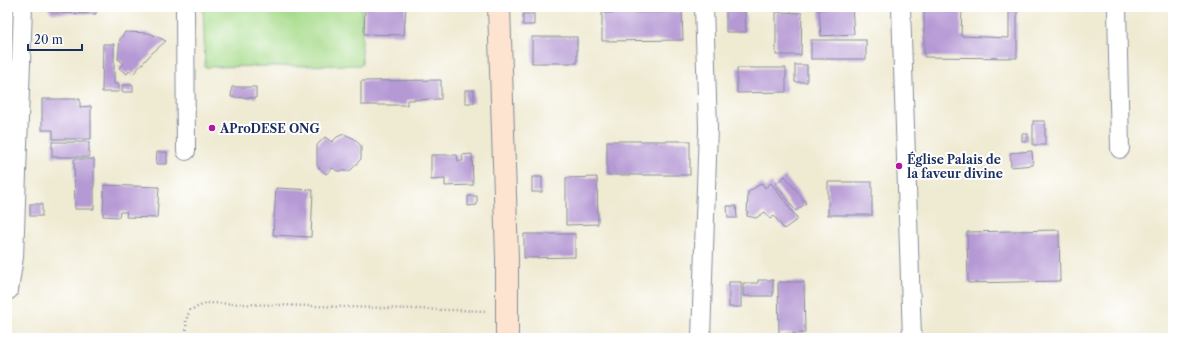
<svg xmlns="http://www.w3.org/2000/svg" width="1180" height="345" viewBox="0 0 1180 345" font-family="'Libre Caslon Text',serif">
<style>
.green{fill:#a8dc8c;stroke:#628675}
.building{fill:#b599d4}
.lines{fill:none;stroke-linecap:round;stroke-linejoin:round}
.street-casing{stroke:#858c98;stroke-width:20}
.secondary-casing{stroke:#858c98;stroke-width:24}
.path{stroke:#858c98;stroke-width:2.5;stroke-dasharray:1 3;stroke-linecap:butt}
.street{stroke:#fff;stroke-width:18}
.secondary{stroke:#fde4d1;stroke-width:22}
.poi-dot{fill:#b5179e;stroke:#fff;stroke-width:1.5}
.labels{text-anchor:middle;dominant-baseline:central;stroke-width:4;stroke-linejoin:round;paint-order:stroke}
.poi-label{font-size:12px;font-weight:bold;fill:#1b2f5e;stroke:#fff;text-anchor:start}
</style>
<rect width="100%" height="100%" fill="#fff"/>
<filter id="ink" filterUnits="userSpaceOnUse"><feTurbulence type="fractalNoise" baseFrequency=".025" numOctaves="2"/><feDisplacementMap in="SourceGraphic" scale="8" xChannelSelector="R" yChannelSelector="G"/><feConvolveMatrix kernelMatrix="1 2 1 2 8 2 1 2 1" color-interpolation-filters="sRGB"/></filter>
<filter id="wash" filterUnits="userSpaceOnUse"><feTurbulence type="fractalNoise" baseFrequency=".012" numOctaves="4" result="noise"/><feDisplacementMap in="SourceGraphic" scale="16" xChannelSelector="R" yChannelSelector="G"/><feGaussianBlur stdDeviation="0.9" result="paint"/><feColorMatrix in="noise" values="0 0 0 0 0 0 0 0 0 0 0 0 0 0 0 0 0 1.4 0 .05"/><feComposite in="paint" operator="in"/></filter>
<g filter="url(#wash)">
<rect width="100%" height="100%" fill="#efead2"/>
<polygon class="green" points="203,7 362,7 362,65 205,67"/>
<g id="blocks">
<g class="building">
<polygon points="46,7 96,7 96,14 52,13"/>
<polygon points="365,7 406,7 404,35 364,34"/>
<polygon points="852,7 854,34 821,36 819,9"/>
<polygon points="924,7 962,7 961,36 1009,38 1009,9 1000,8 1000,7 1017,7 1017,58 924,57"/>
<polygon points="726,10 745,10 746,32 726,32"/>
<polygon points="682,12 683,40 602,41 602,13"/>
<polygon points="776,12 802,13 801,55 776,55"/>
<rect x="523" y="14" width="11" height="11"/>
<polygon points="125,32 149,33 166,41 152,53 133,74 129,71 127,74 119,68 123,63 118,59 120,39"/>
<rect x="532" y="37" width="45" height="26"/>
<rect x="811" y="40" width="55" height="19"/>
<polygon points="103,44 114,44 114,84 119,84 119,92 102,92"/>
<rect x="795" y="65" width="12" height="17"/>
<polygon points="737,68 786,68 786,92 737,93"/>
<polygon points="441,80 441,99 407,100 407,105 361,105 361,81"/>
<rect x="122" y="85" width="11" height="7"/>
<polygon points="232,87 256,87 256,98 231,97"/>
<rect x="465" y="90" width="9" height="13"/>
<polygon points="42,99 80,99 80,107 91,106 91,139 53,139 53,130 42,130"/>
<rect x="1033" y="121" width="12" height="24"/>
<polygon points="344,134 355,139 361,146 361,159 350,171 337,171 333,168 326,174 317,166 317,145 325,137 332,142 337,137"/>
<rect x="1022" y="134" width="6" height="7"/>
<rect x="607" y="141" width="83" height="34"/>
<rect x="52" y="142" width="37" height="15"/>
<polygon points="1032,151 1033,165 1011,167 1010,153"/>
<polygon points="157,152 167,152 167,164 156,164"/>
<polygon points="472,154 473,185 445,186 445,179 431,180 431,155 457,155 458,161 463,161 462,155"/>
<polygon points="74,159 94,159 94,209 75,209"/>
<polygon points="785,176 806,203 796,211 775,184"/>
<rect x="532" y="177" width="10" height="15"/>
<polygon points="597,177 598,224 566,225 566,178"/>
<rect x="828" y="182" width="44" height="33"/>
<polygon points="762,183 765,188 771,183 798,219 784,229 774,216 770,219 765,212 756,218 747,216 748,192"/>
<polygon points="104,185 159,187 157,218 126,217 127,212 120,212 119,217 103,216"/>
<polygon points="276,188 313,190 311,237 273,235"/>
<polygon points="468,196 477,196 477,205 468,206"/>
<rect x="30" y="204" width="12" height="12"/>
<polygon points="727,206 736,206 737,218 728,218"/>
<polygon points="1059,230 1060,281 968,283 967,232"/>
<polygon points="524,234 575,234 575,257 524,258"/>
<polygon points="758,280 773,280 773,296 743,296 743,283 758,283"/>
<rect x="729" y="282" width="12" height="25"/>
<polygon points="778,282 804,282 805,333 779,334"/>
<polygon points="606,335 606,338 528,338 528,337"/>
</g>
</g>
</g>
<g filter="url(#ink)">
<use href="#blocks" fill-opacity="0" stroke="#858c98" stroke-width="1"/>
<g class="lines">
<g class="street-casing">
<g id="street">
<polyline points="185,7 186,151"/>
<polyline points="901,7 912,338"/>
<polyline points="1117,7 1120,149"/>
<polyline points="7,291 9,290 14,257 23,7"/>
<polyline points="701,338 708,128 704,7"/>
</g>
</g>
<g class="secondary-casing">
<polyline id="secondary" points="499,7 507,258 507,338"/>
</g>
<polyline class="path" points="187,338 186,320 190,310 207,303 487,311"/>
<use href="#street" class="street"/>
<use href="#secondary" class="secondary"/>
</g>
</g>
<g class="poi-dot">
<circle cx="212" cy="128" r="4"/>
<circle cx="899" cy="166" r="4"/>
</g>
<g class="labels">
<g class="poi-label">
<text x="220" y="128">AProDESE ONG</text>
<text x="907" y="159">Église Palais de<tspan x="907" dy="14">la faveur divine</tspan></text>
</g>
</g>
<rect width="1180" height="345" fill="none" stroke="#fff" stroke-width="24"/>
<path d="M28 44v6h54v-6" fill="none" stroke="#1b2f5e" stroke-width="2"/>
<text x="34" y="44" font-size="12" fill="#1b2f5e" stroke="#ffffff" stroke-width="3" paint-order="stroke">20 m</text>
</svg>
